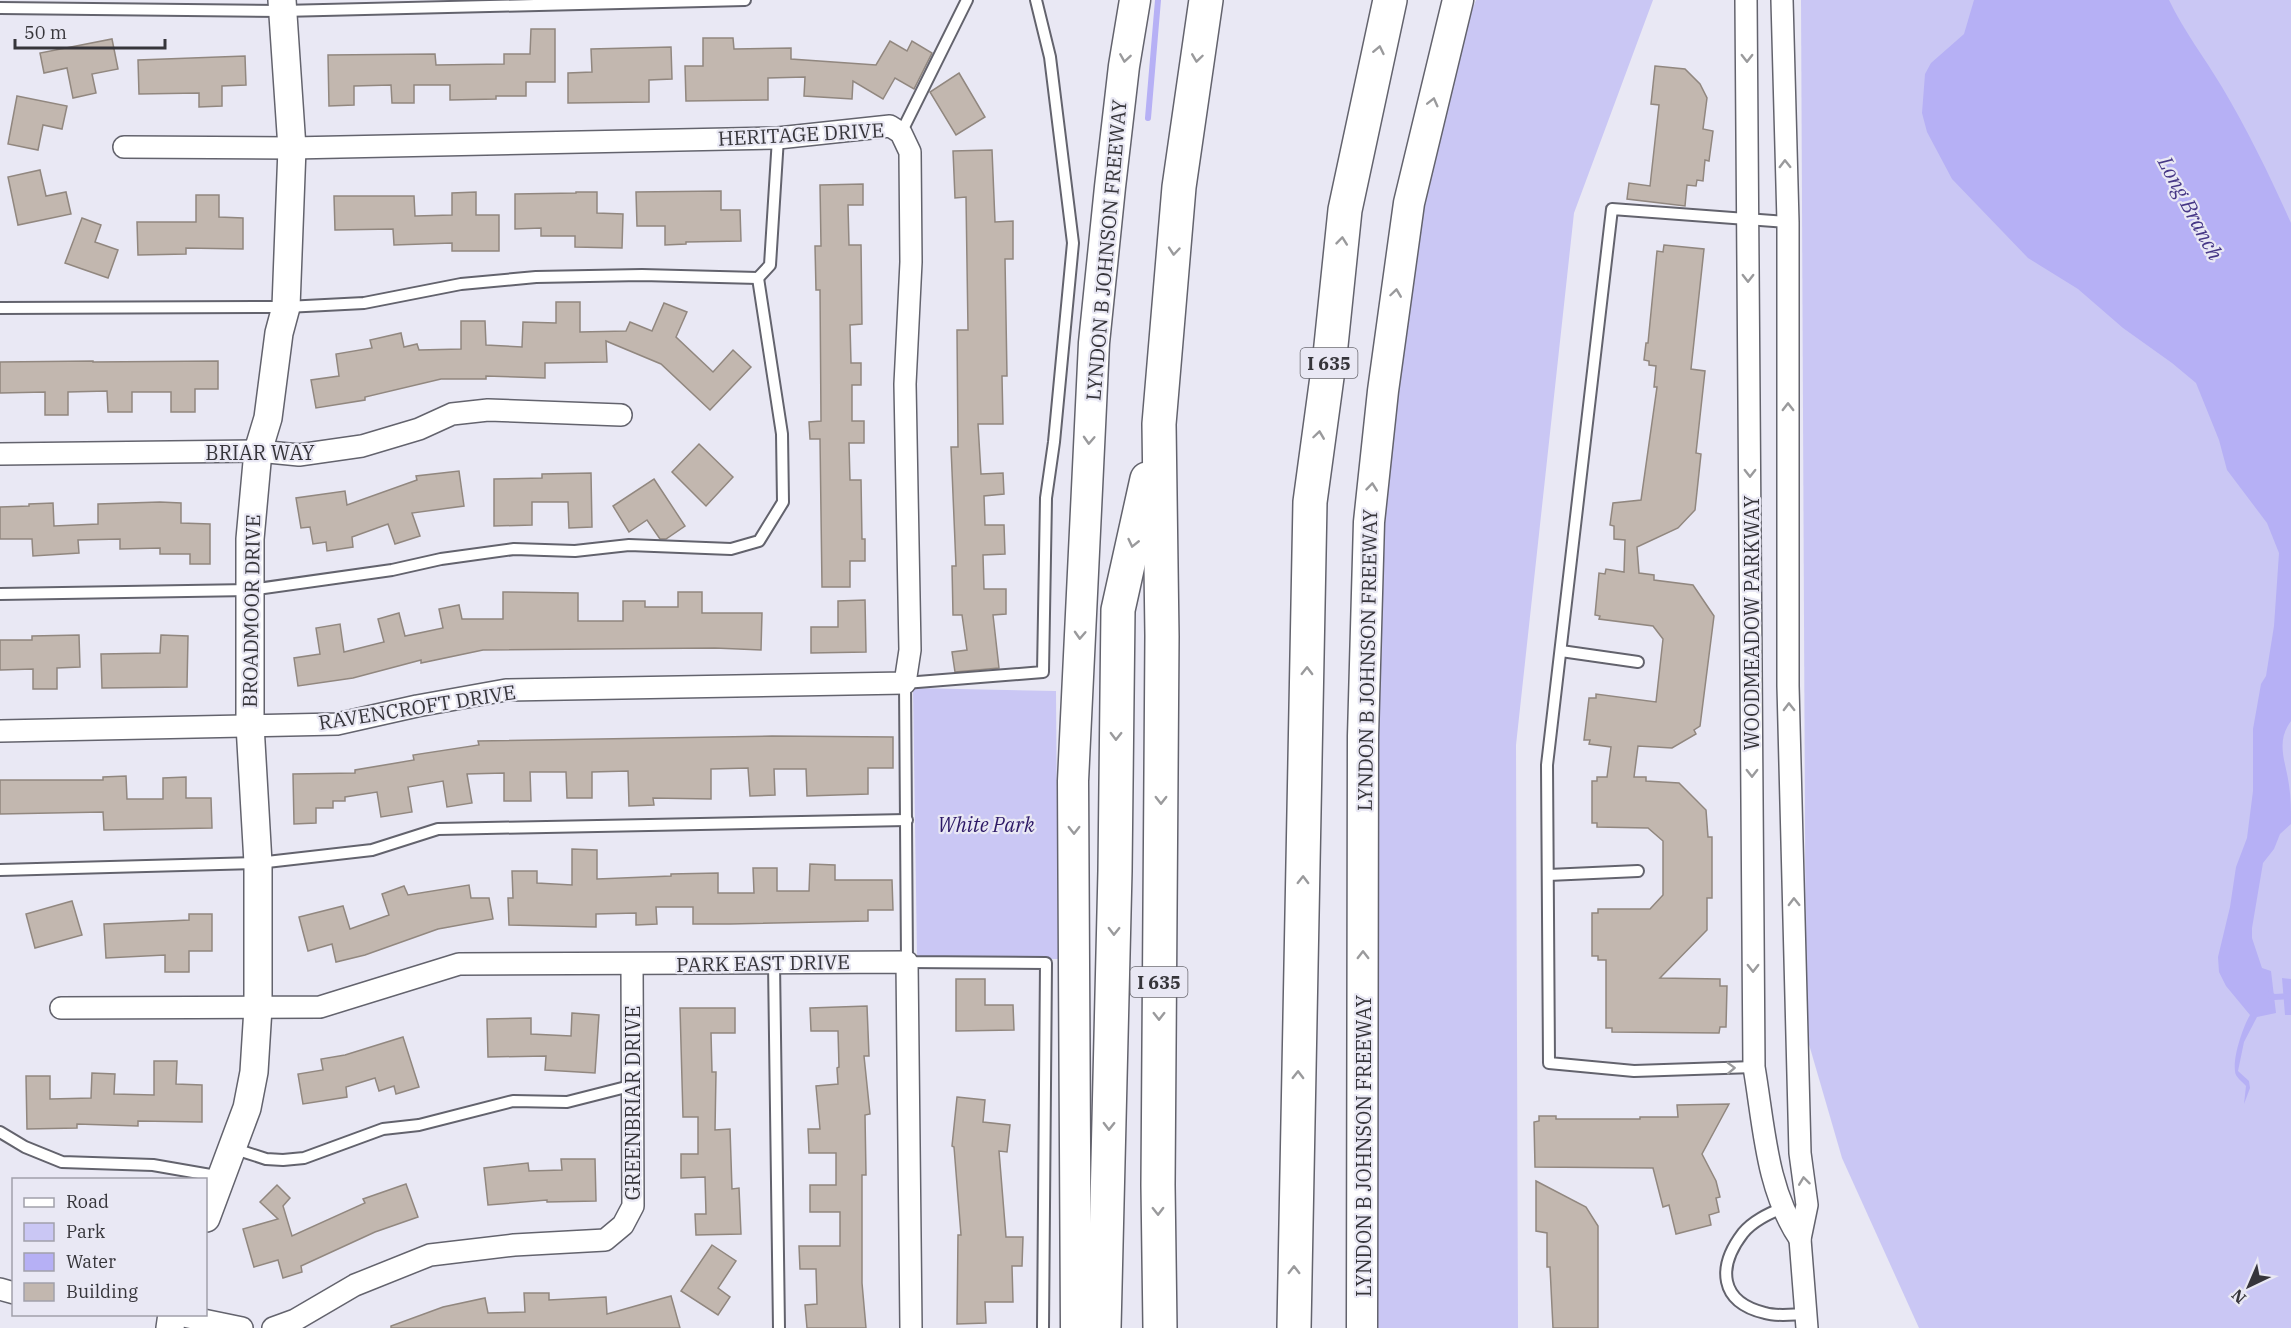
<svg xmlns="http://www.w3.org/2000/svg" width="2291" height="1328" viewBox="0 0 2291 1328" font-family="'IBM Plex Serif',serif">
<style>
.green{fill:#cac7f4}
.water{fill:#b6b0f5}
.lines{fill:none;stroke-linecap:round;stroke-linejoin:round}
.stream{stroke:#b6b0f5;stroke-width:6}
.building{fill:#c2b7af;stroke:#91877f;stroke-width:1.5}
.service-casing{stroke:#63636d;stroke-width:14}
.minor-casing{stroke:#63636d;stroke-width:24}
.tertiary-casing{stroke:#63636d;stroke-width:30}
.secondary-casing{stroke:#63636d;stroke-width:33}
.motorway-casing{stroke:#63636d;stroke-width:36}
.service{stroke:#fff;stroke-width:10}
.minor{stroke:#fff;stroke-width:21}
.tertiary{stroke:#fff;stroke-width:27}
.secondary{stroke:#fff;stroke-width:30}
.motorway{stroke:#fff;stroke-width:33}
.oneway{stroke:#9a9a9c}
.labels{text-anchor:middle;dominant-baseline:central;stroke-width:4.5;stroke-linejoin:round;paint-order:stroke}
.shield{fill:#e9e8f4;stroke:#6c6b72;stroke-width:1.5}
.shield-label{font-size:18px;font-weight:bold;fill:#36353a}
.street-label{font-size:20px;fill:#36353a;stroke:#e9e8f4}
.park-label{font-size:20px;font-style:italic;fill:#2d1966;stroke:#e9e8f4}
.water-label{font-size:21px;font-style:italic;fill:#463786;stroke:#e9e8f4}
</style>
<rect width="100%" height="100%" fill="#e9e8f4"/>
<g class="green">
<polygon points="1476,0 1653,0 1574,213 1516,745 1518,1328 1356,1328 1354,574 1359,466 1396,204"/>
<polygon points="1801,0 2291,0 2291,1328 1919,1328 1842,1158 1806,1034"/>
<polygon points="913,688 1056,691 1058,959 917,957"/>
</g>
<g class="water">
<path d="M1974,0H2169C2184,31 2204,57 2222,87C2248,131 2270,176 2291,223V721C2275,742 2286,762 2289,785C2291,798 2291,811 2291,824L2280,834L2274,849L2263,863L2252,928V938L2262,968L2271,971L2276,1013L2257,1017L2244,1042L2238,1071L2249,1081L2250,1088L2244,1104L2246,1086C2242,1081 2235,1077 2235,1071C2233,1056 2243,1027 2250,1015L2226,986L2219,972L2218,957L2230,907L2236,867L2247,838L2253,791V729L2261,684L2266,676L2274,626L2279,553L2267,523L2227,470L2219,440L2196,383L2172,363L2123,328L2078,289L2028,258L1952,179L1927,132L1922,113L1925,74L1931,63L1964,34Z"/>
<polygon points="2282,978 2291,979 2291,1015 2285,1015"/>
</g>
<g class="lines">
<g class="stream">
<polyline points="1148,118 1158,0"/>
<polyline points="2268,994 2274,997 2291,996"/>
</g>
</g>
<g class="building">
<polygon points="531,29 555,29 555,82 526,82 526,96 496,96 496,99 450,100 450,85 414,85 414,103 392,103 391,85 354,86 354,105 329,106 328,55 435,54 436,65 504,64 504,54 530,54"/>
<polygon points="703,38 733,38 734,49 791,48 791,59 876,65 890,41 907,51 912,41 932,53 914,89 895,78 883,99 853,81 852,99 804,96 805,77 768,78 768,100 686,101 685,66 703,66"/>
<polygon points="112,39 118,69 92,74 96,93 73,98 67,68 44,73 40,53"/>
<polygon points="671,47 672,79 649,80 649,102 568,103 568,73 592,72 591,49"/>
<polygon points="245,56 246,85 222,86 222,106 199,107 199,93 139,94 138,60"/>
<polygon points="1655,66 1685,69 1700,84 1707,98 1703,129 1713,131 1709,161 1705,160 1703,181 1697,180 1696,186 1687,185 1685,206 1627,199 1629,183 1650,186 1659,105 1651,104"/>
<polygon points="959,73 985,117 956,135 930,92"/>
<polygon points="17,96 67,106 62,129 43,125 38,150 8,144"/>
<polygon points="992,150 995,222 1013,221 1013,259 1005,259 1007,376 1002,376 1003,424 978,424 981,474 1003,473 1004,494 984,496 985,525 1004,525 1005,554 983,555 984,589 1006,589 1006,614 993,615 999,668 955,672 952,652 967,650 962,615 953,615 952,566 956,566 951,447 958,447 957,330 968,330 966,197 955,198 953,151"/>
<polygon points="40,170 46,196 66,192 71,214 18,225 8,177"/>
<polygon points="863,184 863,205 848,205 849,245 861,245 862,324 850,325 851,363 861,363 861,385 852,385 852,421 864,421 864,443 849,443 850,480 861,480 862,539 865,539 865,561 850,561 850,587 822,587 820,439 810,439 809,422 821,421 820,290 816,290 815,246 821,246 820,185"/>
<polygon points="721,191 721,210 740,210 741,241 686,242 686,244 665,245 665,226 637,226 636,192"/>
<polygon points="476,192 476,215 499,215 499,251 452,251 452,243 394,245 393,229 335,230 334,196 414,196 415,216 452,215 452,193"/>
<polygon points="576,192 597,192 597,213 623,214 622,248 575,247 575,236 541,236 541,228 515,229 515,194 576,193"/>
<polygon points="196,195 219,195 219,217 243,218 243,249 186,248 186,254 138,255 137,222 196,222"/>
<polygon points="82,218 101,225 95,242 118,250 108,278 65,263"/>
<polygon points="1664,245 1704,249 1691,369 1705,371 1696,453 1701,454 1695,510 1678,528 1637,547 1639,573 1654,575 1654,580 1693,585 1714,616 1700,726 1694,730 1696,734 1672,748 1638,746 1634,777 1646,777 1646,781 1679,783 1706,810 1708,837 1712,837 1712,898 1707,898 1707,930 1660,978 1720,979 1720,986 1727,986 1726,1027 1720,1027 1719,1033 1612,1032 1612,1028 1606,1028 1606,960 1598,960 1598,956 1592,956 1592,913 1598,913 1598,909 1650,909 1663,895 1663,841 1648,828 1597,827 1597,823 1592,823 1592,781 1597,781 1597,777 1607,777 1611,747 1589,744 1590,740 1584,740 1589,698 1596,698 1596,694 1656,702 1663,639 1653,626 1599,619 1600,616 1595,615 1599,573 1605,574 1606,569 1624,572 1625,540 1614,539 1614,526 1610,525 1613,503 1641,500 1657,387 1654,387 1656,366 1649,365 1649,361 1644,360 1646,343 1648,343 1657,251 1663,252"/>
<polygon points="556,302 580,302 580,332 626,331 630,322 652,331 664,303 687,312 676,337 713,372 733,350 751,367 710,410 661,364 606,341 607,362 545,363 545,378 486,376 486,379 441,379 365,397 365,400 316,408 311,380 339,376 336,354 372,348 370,340 401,333 404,347 417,344 419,350 461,349 461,321 485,321 486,345 522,347 523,322 556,323"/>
<polygon points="93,361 93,362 218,361 218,389 195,389 195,412 171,412 171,392 132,392 132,412 108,412 107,391 68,392 68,415 45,415 45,392 0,393 0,362"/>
<polygon points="699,444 733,477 706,506 672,472"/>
<polygon points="459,471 464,506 412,513 420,536 395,544 388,524 352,537 353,547 327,551 326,542 313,544 310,527 301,528 296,498 345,491 347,505 417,480 416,476"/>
<polygon points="591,473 592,527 569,528 568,502 532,502 532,525 494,526 494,479 542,478 542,474"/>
<polygon points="654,479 685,526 666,539 660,539 647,520 629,532 613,506"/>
<polygon points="160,502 181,503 181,523 210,524 210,564 190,564 190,554 160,554 160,548 120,549 120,539 78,540 79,553 33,556 32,539 0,539 0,507 29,506 29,504 53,503 54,526 98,524 98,504"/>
<polygon points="503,592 578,593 578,621 623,621 623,601 645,601 645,607 678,607 678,592 702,592 702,613 762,613 761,650 715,648 483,650 421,663 421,660 353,678 298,686 294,658 320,654 316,628 340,624 344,652 384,642 378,619 399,613 405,636 443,628 439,609 459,605 462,619 503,619"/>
<polygon points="865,600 866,652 811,653 811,627 838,627 838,601"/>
<polygon points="79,635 80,667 57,668 57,689 33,689 33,669 0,670 0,640 32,640 32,636"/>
<polygon points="161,635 188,636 187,687 102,688 101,654 160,653"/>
<polygon points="772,736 893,737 893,768 868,768 868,794 807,796 806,769 774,769 775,795 750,796 748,768 711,769 711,799 653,798 654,805 629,806 628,771 592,772 592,798 567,798 566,772 530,772 531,801 504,801 504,773 467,774 472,803 447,807 443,781 408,787 412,812 381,817 377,792 345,797 345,801 333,801 333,808 316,808 316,823 294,824 293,774 355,773 355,770 414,760 413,755 479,745 478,741"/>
<polygon points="126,776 127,799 163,799 163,778 186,777 186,798 211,798 212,828 104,830 103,812 0,814 0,780 103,780 103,777"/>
<polygon points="572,849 597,850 597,879 671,876 671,874 718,873 718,893 754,893 753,868 777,868 777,891 809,891 810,864 835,865 835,880 892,880 893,910 868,910 868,921 730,924 693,924 693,907 656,907 657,924 636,925 636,913 596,914 596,927 509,925 508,898 513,898 512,871 537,871 537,883 572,885"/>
<polygon points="469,885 471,898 489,898 493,919 438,929 365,955 336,962 332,944 308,951 299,917 343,906 350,929 389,915 382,894 404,886 408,895"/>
<polygon points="72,901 82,935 35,948 26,914"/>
<polygon points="189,914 212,914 212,951 189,951 189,972 165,972 165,955 106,958 104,924 189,920"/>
<polygon points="956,979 985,979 985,1005 1013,1005 1014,1030 956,1031"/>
<polygon points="867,1006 869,1056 864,1056 870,1114 865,1115 866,1175 862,1175 862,1283 866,1328 807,1328 805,1305 817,1304 816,1269 800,1269 799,1246 840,1246 840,1212 810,1212 810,1185 836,1185 836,1153 809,1153 808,1129 820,1129 816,1086 838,1084 837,1068 839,1067 838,1031 811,1031 810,1008"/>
<polygon points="680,1008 735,1008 735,1033 711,1033 712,1072 716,1072 715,1130 730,1129 732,1189 739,1188 741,1234 696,1235 695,1214 706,1214 705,1177 681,1178 681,1154 698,1154 698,1117 683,1117"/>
<polygon points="572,1013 599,1015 595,1073 545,1070 546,1056 488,1057 487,1019 531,1018 531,1034 571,1036"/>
<polygon points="403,1037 419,1087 396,1094 394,1086 379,1091 375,1078 346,1087 347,1097 303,1104 298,1074 323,1070 321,1059 345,1055"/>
<polygon points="154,1061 177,1061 176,1084 202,1085 202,1122 138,1121 138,1126 77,1124 77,1128 27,1129 26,1076 50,1076 50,1099 91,1098 92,1073 115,1074 114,1094 154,1095"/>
<polygon points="957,1097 985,1100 983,1122 1010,1125 1007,1152 999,1151 1006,1237 1023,1237 1022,1266 1012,1266 1013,1302 985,1302 986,1323 957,1324 958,1235 961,1235 954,1147 952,1146"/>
<polygon points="1729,1104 1702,1154 1716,1181 1720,1197 1716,1198 1719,1212 1709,1215 1711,1225 1676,1234 1669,1205 1663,1207 1653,1168 1535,1167 1534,1122 1539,1121 1539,1116 1556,1116 1556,1119 1640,1119 1640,1117 1678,1117 1677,1105"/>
<polygon points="561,1159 595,1159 596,1201 547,1202 547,1200 488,1205 484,1168 528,1163 529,1171 562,1170"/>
<polygon points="1536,1181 1586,1207 1598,1226 1598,1328 1553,1328 1550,1267 1547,1267 1547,1233 1536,1231"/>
<polygon points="406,1184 418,1217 375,1232 301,1266 302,1272 283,1278 278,1260 254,1267 243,1229 278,1219 260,1202 277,1185 290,1198 283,1206 292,1236 365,1203 363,1199"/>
<polygon points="712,1245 736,1261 718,1288 730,1297 718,1315 681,1291"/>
<polygon points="524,1293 549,1293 549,1300 606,1297 607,1314 671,1296 680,1328 391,1328 391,1326 443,1307 485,1298 488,1313 525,1312"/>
</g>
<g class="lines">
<g class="service-casing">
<g id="service">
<polyline points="1036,0 1050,57 1073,243 1054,442 1046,498 1043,672 905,683 907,962 1046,963 1043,1328"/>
<polyline points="0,8 282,11 745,0"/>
<polyline points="901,133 967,0"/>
<polyline points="0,308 286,307 364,303 461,284 536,277 642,275 758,278 770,265 778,138"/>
<polyline points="0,594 250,590 392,570 441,559 514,549 575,551 629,545 731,549 759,541 783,502 782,434 758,278"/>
<polyline points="1561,651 1638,662"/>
<polyline points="0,870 258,863 372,850 438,829 907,820"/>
<polyline points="1548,875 1638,871"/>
<polyline points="774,963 779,1328"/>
<polyline points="1754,1067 1634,1071 1549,1063 1547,765 1612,209 1788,222"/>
<polyline points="0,1132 25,1147 62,1162 153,1165 222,1177"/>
<polyline points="232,1148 266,1159 283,1160 304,1158 383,1129 419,1125 513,1101 567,1102 634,1085"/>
<path d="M1782,1208C1768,1214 1753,1221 1743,1233C1717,1267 1719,1302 1765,1313C1778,1317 1794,1314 1807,1314"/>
</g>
</g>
<g class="minor-casing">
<g id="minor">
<path d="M1746,0L1754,1067C1764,1125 1766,1189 1800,1239"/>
<polyline points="1782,0 1788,222 1788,686 1800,1153 1807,1205 1800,1239 1807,1328"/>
<polyline points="0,454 258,451 299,455 362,446 419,429 452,414 488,410 621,415"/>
<polyline points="0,731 337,724 417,706 506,690 905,683 910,650 905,384 911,262 910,152 901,133 890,126 778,138 292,148 124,147"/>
<polyline points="61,1008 320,1007 459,964 907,962 911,1328"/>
<polyline points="0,1289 14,1293"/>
<polyline points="174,1314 242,1328"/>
<polyline points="273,1328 295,1320 355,1285 430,1255 514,1245 605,1240 623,1225 633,1206 632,965"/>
</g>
</g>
<g class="tertiary-casing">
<g id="tertiary">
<polyline points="206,1218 247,1108 254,1072 258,1008 258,863 250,725 250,539 258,451 268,418 279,333 286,307 292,148 282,0"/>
<polyline points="170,1328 172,1314"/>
</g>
</g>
<g class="secondary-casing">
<g id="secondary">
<polyline points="1076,1328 1073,781 1094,343 1110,187 1124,66 1135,0"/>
<polyline points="1362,1328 1363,736 1369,522 1383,391 1409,203 1458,0"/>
</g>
</g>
<g class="motorway-casing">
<g id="motorway">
<polyline points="1104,1328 1115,871 1118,610 1147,479"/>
<polyline points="1160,1328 1158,1185 1162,636 1159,424 1179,187 1206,0"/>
<polyline points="1294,1328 1310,502 1330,355 1345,210 1390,0"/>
</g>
</g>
<use href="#service" class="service"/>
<use href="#minor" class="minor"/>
<use href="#tertiary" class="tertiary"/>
<use href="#secondary" class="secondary"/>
<use href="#motorway" class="motorway"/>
</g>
<defs><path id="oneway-chevron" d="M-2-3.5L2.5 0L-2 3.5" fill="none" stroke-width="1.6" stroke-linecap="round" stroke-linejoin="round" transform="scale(1.5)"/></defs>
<g class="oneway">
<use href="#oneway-chevron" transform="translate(1379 50) rotate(-78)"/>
<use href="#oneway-chevron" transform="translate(1125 58) rotate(99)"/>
<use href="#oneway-chevron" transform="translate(1197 58) rotate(98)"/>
<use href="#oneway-chevron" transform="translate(1747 58) rotate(90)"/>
<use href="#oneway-chevron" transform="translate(1433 102) rotate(-76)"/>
<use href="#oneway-chevron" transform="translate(1785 164) rotate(-91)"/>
<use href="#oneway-chevron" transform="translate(1342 241) rotate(-84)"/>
<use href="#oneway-chevron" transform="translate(1174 251) rotate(95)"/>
<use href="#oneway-chevron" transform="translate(1748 278) rotate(90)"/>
<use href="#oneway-chevron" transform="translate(1396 293) rotate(-82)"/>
<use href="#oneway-chevron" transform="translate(1788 407) rotate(-90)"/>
<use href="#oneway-chevron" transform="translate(1319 435) rotate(-82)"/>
<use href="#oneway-chevron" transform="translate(1089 440) rotate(93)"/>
<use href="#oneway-chevron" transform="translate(1750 473) rotate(90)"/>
<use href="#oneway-chevron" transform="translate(1372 487) rotate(-84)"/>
<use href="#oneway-chevron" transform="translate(1133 543) rotate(103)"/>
<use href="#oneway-chevron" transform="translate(1080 635) rotate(93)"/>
<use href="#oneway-chevron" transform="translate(1307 671) rotate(-89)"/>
<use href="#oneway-chevron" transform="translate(1789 707) rotate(-91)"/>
<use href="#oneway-chevron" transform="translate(1116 736) rotate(91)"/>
<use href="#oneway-chevron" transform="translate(1752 773) rotate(90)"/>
<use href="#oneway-chevron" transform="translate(1161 800) rotate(90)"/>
<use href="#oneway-chevron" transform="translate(1074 830) rotate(90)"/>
<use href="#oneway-chevron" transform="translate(1303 880) rotate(-89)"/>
<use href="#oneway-chevron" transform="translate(1794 902) rotate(-91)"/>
<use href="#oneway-chevron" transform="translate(1114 931) rotate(91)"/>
<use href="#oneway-chevron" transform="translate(1363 955) rotate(-90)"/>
<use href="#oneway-chevron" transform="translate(1753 968) rotate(90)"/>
<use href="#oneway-chevron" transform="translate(1159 1016) rotate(90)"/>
<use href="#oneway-chevron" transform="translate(1731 1068) rotate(-2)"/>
<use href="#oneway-chevron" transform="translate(1298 1075) rotate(-89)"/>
<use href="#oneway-chevron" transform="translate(1109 1126) rotate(91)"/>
<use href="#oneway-chevron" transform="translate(1804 1181) rotate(-97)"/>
<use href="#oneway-chevron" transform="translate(1158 1211) rotate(89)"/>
<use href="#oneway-chevron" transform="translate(1294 1270) rotate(-90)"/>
</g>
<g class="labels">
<g class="shield">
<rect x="1300.5" y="348" width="57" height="30" rx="4.5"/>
<rect x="1130.5" y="967" width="57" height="30" rx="4.5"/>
</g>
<g class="shield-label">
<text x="1329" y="363">I 635</text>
<text x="1159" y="982">I 635</text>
</g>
<g class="street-label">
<text transform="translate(801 134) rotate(-3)">HERITAGE DRIVE</text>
<text transform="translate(1106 250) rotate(-85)">LYNDON B JOHNSON FREEWAY</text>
<text x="260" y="452">BRIAR WAY</text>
<text transform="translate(251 611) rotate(-89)">BROADMOOR DRIVE</text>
<text transform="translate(1751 623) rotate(-90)">WOODMEADOW PARKWAY</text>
<text transform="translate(1367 660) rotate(-89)">LYNDON B JOHNSON FREEWAY</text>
<text transform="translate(417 707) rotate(-9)">RAVENCROFT DRIVE</text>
<text transform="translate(763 963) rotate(-1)">PARK EAST DRIVE</text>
<text transform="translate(632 1103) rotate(-90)">GREENBRIAR DRIVE</text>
<text transform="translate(1363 1146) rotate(-90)">LYNDON B JOHNSON FREEWAY</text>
</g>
<g class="park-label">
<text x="986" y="824">White Park</text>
</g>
<g class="water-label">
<text transform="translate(2191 208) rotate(62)">Long Branch</text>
</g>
</g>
<rect x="12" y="1178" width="195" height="138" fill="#e9e8f4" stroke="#a1a0aa" stroke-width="1.5"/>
<rect x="24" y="1198" width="30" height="9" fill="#ffffff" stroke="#a1a0aa" stroke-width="1.5"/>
<text x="66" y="1208" font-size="18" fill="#36353a">Road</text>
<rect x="24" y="1223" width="30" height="18" fill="#cac7f4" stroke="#a1a0aa" stroke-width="1.5"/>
<text x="66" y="1238" font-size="18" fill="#36353a">Park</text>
<rect x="24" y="1253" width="30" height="18" fill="#b6b0f5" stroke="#a1a0aa" stroke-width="1.5"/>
<text x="66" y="1268" font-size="18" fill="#36353a">Water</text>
<rect x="24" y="1283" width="30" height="18" fill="#c2b7af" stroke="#a1a0aa" stroke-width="1.5"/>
<text x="66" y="1298" font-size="18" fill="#36353a">Building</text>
<g transform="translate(2249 1286) rotate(224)" stroke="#e9e8f4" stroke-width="4.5" paint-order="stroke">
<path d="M0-4.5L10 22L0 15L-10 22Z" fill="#36353a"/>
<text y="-9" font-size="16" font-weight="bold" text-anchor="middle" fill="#36353a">N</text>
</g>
<path d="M15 39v9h150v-9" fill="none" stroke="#36353a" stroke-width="3"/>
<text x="24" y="39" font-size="18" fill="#36353a" stroke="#e9e8f4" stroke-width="4.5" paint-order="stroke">50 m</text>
</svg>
